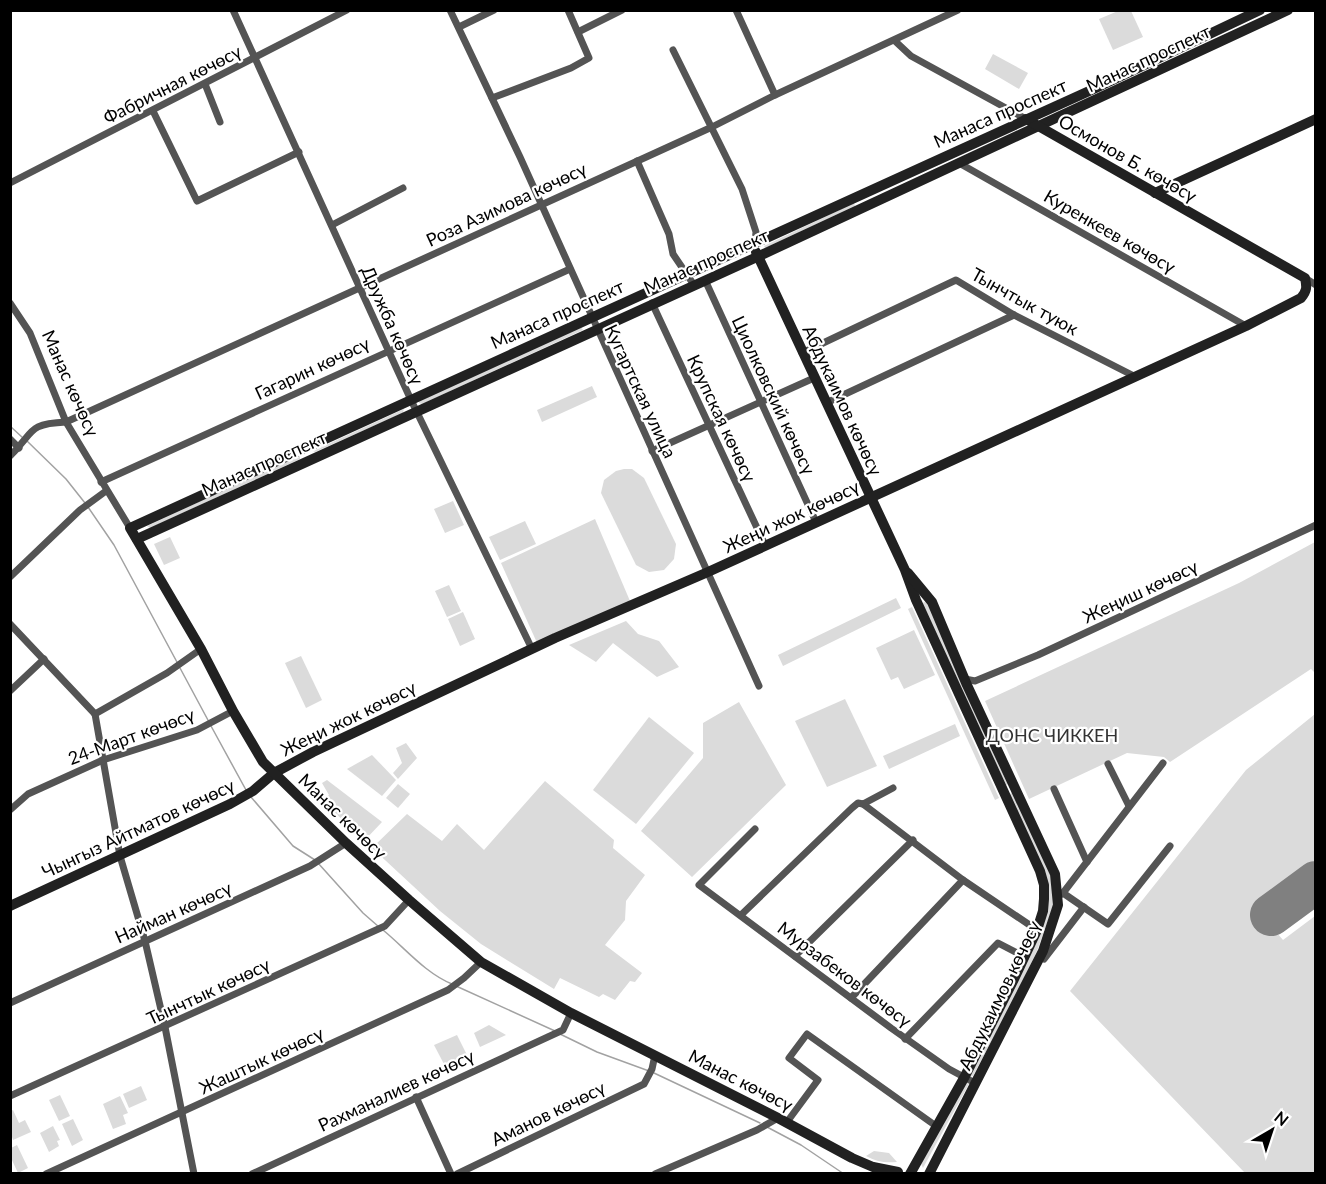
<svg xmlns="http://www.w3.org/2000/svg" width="1326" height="1184" viewBox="0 0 1326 1184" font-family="Lato,sans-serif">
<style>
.green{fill:#dbdbdb}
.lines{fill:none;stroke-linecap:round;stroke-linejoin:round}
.stream{stroke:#a2a2a2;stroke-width:1.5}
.runway{stroke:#808080;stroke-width:42}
.street{stroke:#545454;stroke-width:7}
.secondary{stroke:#212121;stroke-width:10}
.labels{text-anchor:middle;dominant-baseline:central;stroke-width:4.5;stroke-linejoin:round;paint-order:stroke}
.street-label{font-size:18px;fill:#000;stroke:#fff}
.park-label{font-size:18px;fill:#323232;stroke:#fff}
</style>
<rect width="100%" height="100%" fill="#fff"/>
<g class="green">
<polygon points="1118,11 1131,11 1143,37 1113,50 1099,19"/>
<polygon points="993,54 1028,73 1019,89 985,69"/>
<polygon points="854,203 855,206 765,248 764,246"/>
<polygon points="580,326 583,330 422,404 419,403 419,401"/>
<polygon points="592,386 597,397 542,422 537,410"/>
<polygon points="404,409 403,413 315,452 313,451"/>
<polygon points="300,455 300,459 150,528 147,526"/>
<polygon points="624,469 632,469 644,478 676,544 674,559 664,570 649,572 636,565 601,493 604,480 616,471"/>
<polygon points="453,501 464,525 445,533 434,509"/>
<polygon points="595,519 630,601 538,645 501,563"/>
<polygon points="525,521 536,544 500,560 489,537"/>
<polygon points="170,537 180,558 164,565 154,544"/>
<polygon points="1315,542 1315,673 1311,669 1170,762 1164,757 1127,753 1029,799 985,701 1239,583"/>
<polygon points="449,585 461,611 447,617 435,591"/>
<polygon points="896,598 901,608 783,666 778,655"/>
<polygon points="924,602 928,603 1009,784 1006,785 922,605"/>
<polygon points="912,607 999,798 995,800 908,609"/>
<polygon points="463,612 475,639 460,646 448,619"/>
<polygon points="626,621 638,634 659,641 679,667 657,677 613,643 596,662 569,645"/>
<polygon points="914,630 935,675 904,689 898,677 891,680 876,648"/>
<polygon points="301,656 322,700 306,708 285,663"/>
<polygon points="845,699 877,766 827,787 795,721"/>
<polygon points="739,702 786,785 692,877 641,831 703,758 703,723"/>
<polygon points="1315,714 1315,861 1253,907 1273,935 1277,933 1283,940 1315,916 1315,905 1315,1171 1312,1174 1245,1173 1070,991 1246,770"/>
<polygon points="649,717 694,753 636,824 593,790"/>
<polygon points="955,724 960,736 889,769 883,756"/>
<polygon points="406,743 417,758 398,779 393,773 402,763 396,748"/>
<polygon points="372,755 396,780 382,796 347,769"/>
<polygon points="327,780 382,822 364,841 322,800 329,795 322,783"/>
<polygon points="545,781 614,840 613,848 645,875 626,901 625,920 605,945 642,973 635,982 630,981 615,1000 603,994 599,997 560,978 554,989 481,944 440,911 372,848 407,814 442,841 457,824 484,850"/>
<polygon points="398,784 410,794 398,808 386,798"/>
<polygon points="1012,792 1050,874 1054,904 1037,951 1017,993 973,1076 970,1077 1047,909 1010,794"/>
<polygon points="489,1025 506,1035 480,1047 474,1033"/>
<polygon points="457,1035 467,1055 445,1066 434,1045"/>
<polygon points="966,1082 969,1084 923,1168 921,1164"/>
<polygon points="141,1086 147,1100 129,1108 123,1094"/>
<polygon points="60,1095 70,1116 59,1121 49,1100"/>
<polygon points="120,1096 128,1113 123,1115 126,1124 113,1129 103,1104"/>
<polygon points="13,1110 19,1123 25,1120 31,1132 13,1140 11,1134 11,1111"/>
<polygon points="73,1119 83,1140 72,1146 62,1124"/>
<polygon points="53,1126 60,1140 57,1141 59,1146 49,1152 40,1133"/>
<polygon points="17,1145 28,1168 18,1173 11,1158 11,1148"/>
<path d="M874,1151L889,1153L897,1162C885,1163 877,1162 866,1156Z"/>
</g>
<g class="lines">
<g class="stream">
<polyline points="10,426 23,438"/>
<polyline points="27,441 66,479 85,503"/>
<polyline points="88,507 114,545 178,664"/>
<polyline points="180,668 209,722"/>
<polyline points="211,726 246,790"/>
<polyline points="251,797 293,846 315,860"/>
<polyline points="318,863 363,913 379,927"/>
<path d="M383,930C405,948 425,973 452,984"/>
<polyline points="456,986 555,1031"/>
<polyline points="560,1034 597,1052 649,1071"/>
<polyline points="654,1073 760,1123"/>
<polyline points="767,1127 801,1145 844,1174"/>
</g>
<polyline class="runway" points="1271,915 1316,882"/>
<g class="street">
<polyline points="233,10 411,400 532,649"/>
<polyline points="450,10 520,157 759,686"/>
<polyline points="736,10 775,95"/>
<polyline points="459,27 494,10"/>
<polyline points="578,32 622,10"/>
<polyline points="895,41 911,56 1026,119"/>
<polyline points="673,50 742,189 756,232 755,243"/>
<polyline points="205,84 220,122"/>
<polyline points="492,98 571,68 589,58 568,10"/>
<polyline points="153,111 197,201 299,152"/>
<polyline points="637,161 669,234 673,254 694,285"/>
<polyline points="959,163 1246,326"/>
<polyline points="10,183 347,10"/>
<polyline points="332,225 403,188"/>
<polyline points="1305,278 1316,285"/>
<polyline points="705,280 816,522"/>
<polyline points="10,303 30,333 66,422 130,528"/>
<polyline points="652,303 765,545"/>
<polyline points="802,353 956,280 1014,315 1134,376"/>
<polyline points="826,403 1014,315"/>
<polyline points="10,439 19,448"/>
<polyline points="652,451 814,378"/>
<path d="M10,456C35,432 26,424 66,422L712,127L775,95L958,10"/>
<polyline points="101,482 570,269"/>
<polyline points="10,577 80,510 106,491"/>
<polyline points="10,624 95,714"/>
<polyline points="965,679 975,681 1038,655 1316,525"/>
<polyline points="10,691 44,659"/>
<polyline points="95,714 120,856 145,941 165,1027 194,1174"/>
<polyline points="95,714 167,673 201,649"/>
<polyline points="1108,764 1129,806"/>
<polyline points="1054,789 1087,862"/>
<polyline points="863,804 963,880 1037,930"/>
<polyline points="10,810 28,794 103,760 197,730 233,711"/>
<polyline points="755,829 699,885 891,1028 949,1069 975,1083"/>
<polyline points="1063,893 1163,763"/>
<polyline points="1060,895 1063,893 1108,924 1170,846"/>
<polyline points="741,915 852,808 858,803 863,804 893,788"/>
<polyline points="795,956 913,840"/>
<polyline points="1044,959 1084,907"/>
<polyline points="851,998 963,880"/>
<polyline points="10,1003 310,866 346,843"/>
<polyline points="905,1039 998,943 1025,957"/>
<polyline points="10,1096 385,926 409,900"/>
<polyline points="416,1097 451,1174"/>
<polyline points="787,1122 818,1080 789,1058 807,1034 936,1126"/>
<polyline points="46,1174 448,990 464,978 481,962"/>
<polyline points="252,1174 563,1030 571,1013"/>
<polyline points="457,1174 644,1084 652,1069 655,1055"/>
<polyline points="655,1174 757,1130 778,1118"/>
</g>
<g class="secondary">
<polyline points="1155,193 1316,119"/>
<polyline points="756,252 905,570 916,600 1040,871 1044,885 1044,899 1043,911 1037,930 1013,981 964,1078 910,1174"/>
<polyline points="137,539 757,257 1288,10"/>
<polyline points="908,573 932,602 967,685 1055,874 1058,905 1043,951 929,1174"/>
<path d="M10,906L230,804L253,791L274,773L313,752L555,638L708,572L1246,326L1301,298C1307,291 1307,287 1305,278L1026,119"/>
<polyline points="898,1172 873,1167 852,1158 778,1118 571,1013 481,962 409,900 346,843 263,762 233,711 201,649 130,528 1098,87 1260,10"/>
</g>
</g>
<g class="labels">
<g class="street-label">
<text transform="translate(1148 58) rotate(-25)">Манас проспект</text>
<text transform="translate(172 84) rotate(-27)">Фабричная көчөсү</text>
<text transform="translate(1000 113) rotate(-24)">Манаса проспект</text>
<text transform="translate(1128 158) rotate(30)">Осмонов Б. көчөсү</text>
<text transform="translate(506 204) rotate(-25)">Роза Азимова көчөсү</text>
<text transform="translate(1110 231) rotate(30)">Куренкеев көчөсү</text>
<text transform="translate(706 261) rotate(-24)">Манас проспект</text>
<text transform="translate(1025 301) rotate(29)">Тынчтык туюк</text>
<text transform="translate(557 314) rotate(-24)">Манаса проспект</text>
<text transform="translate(393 325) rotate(66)">Дружба көчөсү</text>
<text transform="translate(312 368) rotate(-25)">Гагарин көчөсү</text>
<text transform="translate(71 383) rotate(66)">Манас көчөсү</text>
<text transform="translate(641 391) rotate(65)">Кугартская улица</text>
<text transform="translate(774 395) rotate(65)">Циолковский көчөсү</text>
<text transform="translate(843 400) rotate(65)">Абдукаимов көчөсү</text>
<text transform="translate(722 418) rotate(65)">Крупская көчөсү</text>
<text transform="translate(264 463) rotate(-24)">Манас проспект</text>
<text transform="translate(791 516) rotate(-25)">Жеңи жок көчөсү</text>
<text transform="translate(1140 591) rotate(-25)">Жеңиш көчөсү</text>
<text transform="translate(348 718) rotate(-26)">Жеңи жок көчөсү</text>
<text transform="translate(131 736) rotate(-20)">24-Март көчөсү</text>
<text transform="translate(343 816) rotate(44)">Манас көчөсү</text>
<text transform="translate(138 828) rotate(-25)">Чынгыз Айтматов көчөсү</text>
<text transform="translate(173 912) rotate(-24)">Найман көчөсү</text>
<text transform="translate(845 974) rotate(37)">Мурзабеков көчөсү</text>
<text transform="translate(208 991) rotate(-25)">Тынчтык көчөсү</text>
<text transform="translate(999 995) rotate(-64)">Абдукаимов көчөсү</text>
<text transform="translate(261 1060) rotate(-25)">Жаштык көчөсү</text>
<text transform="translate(741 1080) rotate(27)">Манас көчөсү</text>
<text transform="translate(396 1090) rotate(-25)">Рахманалиев көчөсү</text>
<text transform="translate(548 1113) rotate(-26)">Аманов көчөсү</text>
</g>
<g class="park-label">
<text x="1052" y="735">ДОНС ЧИККЕН</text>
</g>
</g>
<rect width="1326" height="1184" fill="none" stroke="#000000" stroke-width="24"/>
<g transform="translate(1272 1130) rotate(39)" stroke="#ffffff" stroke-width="4.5" paint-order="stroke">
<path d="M0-4.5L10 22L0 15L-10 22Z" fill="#000000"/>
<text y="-9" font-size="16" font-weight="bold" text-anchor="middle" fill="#000000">N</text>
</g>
</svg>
